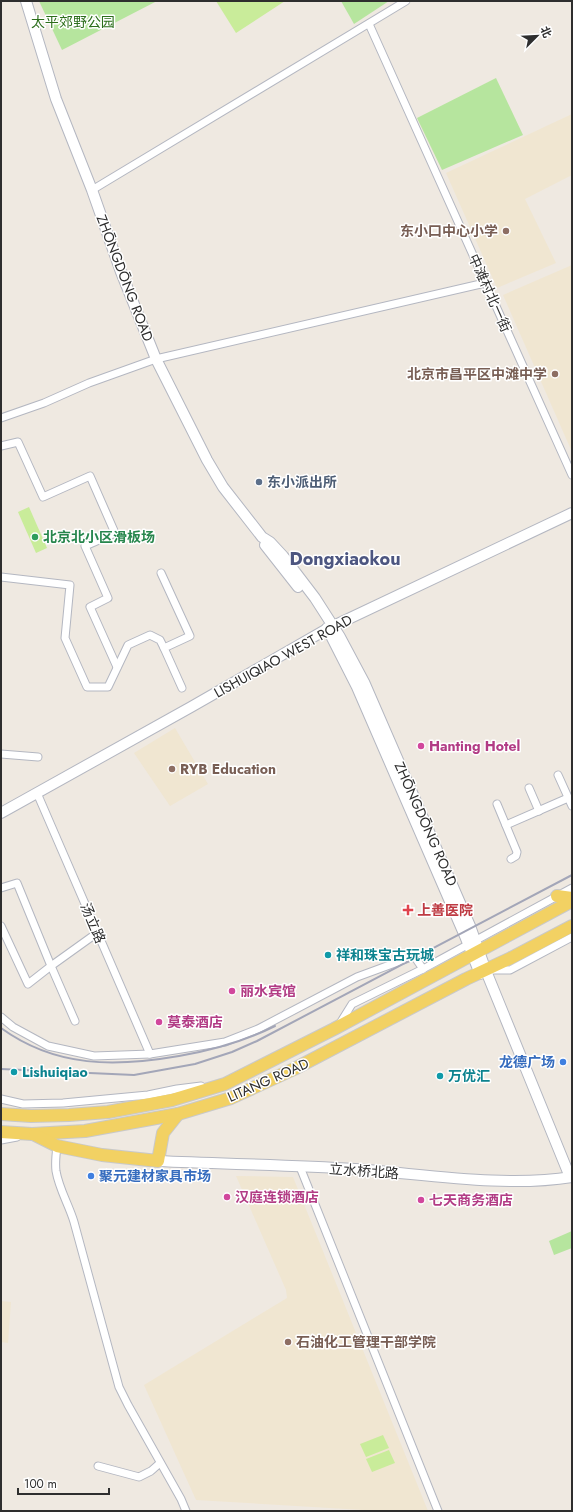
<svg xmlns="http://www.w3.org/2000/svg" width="573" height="1512" viewBox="0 0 573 1512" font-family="Jost,'Noto Sans SC',sans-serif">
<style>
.education{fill:#f0e6d1}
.green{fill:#b6e59e}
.pitch{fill:#c9ec9a}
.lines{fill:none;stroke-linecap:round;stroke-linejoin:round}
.street-casing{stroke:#b4b7c1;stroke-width:9}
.secondary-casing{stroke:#b4b7c1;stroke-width:12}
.primary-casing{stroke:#c9c9c9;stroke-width:14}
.street{stroke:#fff;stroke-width:7}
.secondary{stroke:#fff;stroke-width:10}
.primary{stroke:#f2d163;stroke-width:12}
.rail{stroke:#a3a6b8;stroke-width:2}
.education-dot{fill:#8d6e63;stroke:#fff;stroke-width:1.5}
.service-dot{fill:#5c6f8a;stroke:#fff;stroke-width:1.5}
.leisure-dot{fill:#2e9e5b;stroke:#fff;stroke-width:1.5}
.hotel-dot{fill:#d1479c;stroke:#fff;stroke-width:1.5}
.health-dot{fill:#e0444e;stroke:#fff;stroke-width:1.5}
.culture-dot{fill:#0f9aa8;stroke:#fff;stroke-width:1.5}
.shop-dot{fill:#3f7fe0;stroke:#fff;stroke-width:1.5}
.labels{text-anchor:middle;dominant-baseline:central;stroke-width:3;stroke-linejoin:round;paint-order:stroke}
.park-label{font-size:14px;fill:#2c6e1b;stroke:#fff}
.education-label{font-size:14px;font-weight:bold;fill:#785e54;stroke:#fff;text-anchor:end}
.street-label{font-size:14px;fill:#2e2e2e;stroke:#fff}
.service-label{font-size:14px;font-weight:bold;fill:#4e5e75;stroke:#fff;text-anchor:start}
.leisure-label{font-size:14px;font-weight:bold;fill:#27864d;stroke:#fff;text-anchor:start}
.hotel-label{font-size:14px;font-weight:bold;fill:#b23c85;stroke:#fff;text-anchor:start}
.health-label{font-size:14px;font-weight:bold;fill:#be3a42;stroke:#fff;text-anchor:start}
.culture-label{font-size:14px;font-weight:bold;fill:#0d838f;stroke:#fff;text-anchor:start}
.shop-label{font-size:14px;font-weight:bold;fill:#366cbe;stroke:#fff;text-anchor:end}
.district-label{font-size:18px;font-weight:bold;fill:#4d5680;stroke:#fff}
</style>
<rect width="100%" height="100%" fill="#efe9e1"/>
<g class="education">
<polygon points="572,114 572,175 525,199 556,263 497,288 446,173"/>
<polygon points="572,265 572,452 503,295"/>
<polygon points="175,728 208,784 170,806 134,753"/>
<polygon points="236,1176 293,1177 428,1511 380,1511 196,1500 144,1385 287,1298 286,1290"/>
<polygon points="1,1301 11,1302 8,1343 1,1342"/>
</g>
<g class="green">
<polygon points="39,1 157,1 62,50"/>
<polygon points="341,1 389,1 354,24"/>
<polygon points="496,78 523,135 442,170 417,118"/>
<polygon points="572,1231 572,1248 554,1255 549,1241"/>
</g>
<g class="pitch">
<polygon points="216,1 285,1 236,33"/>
<polygon points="29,507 47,548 36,553 18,512"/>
<polygon points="383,1435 389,1448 366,1457 360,1444"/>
<polygon points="389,1450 395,1463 372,1472 366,1459"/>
</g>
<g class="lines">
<g class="street-casing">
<g id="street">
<polyline points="369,24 572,475"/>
<polyline points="92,190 406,1"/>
<polyline points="1,418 44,403 89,383 156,359 485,283"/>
<polyline points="1,446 18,442 43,497 90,476 115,533 85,546 108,598 90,607 117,667"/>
<polyline points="161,573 190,636 164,648 182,688"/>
<polyline points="1,577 70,585 65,638 87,687 108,687 128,645 150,635 160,640 164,648"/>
<polyline points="1,754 38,757"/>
<polyline points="558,775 572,806"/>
<polyline points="529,788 539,811"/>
<polyline points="37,793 150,1054"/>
<polyline points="497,804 517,852 516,856 511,859"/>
<polyline points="506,825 568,798"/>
<polyline points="1,888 17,883 51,966 28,984 1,926"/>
<polyline points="490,970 510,970 572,937"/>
<polyline points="1,1017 13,1027 48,1046 94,1056 150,1054 225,1042 258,1029 357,977 414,956 423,969"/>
<polyline points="75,1021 51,966 97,933"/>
<polyline points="339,1025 352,1004 423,969 572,888"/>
<polyline points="1,1099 23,1104 63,1103 148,1095 177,1089 201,1086"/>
<polyline points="1,1140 17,1137"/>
<path d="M57,1146C56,1154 55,1163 56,1171C59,1189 69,1205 74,1222L119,1387L128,1405L181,1499L186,1511"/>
<polyline points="300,1167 438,1511"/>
<polyline points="98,1466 139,1477 151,1471 160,1463"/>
</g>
</g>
<g class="secondary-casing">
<g id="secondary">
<polyline points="26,1 56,99 92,190 121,272 156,359 207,460 223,487 262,537 270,542 283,556 315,598 340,637 364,682 470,926 486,971 570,1177"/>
<polyline points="265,545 298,587"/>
<polyline points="327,628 357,687 465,936 480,974"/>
<polyline points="1,813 191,707 327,629 572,513"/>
<path d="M158,1161C224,1164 289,1165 355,1169C424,1174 504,1188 572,1177"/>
</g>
</g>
<g class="primary-casing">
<g id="primary">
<polyline points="557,896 572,898"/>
<polyline points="1,1114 31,1116 69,1115 108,1112 172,1100 225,1084 334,1029 572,901"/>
<polyline points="1,1132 32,1134 85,1131 178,1114 231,1098 294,1069 466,979 511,958 572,926"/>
<polyline points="35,1135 57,1146 102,1155 158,1161 163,1133 178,1114"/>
</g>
</g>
<use href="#street" class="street"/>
<use href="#secondary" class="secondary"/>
<use href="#primary" class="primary"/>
<g class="rail">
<path d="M1,1028C56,1068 116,1067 179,1056C213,1050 245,1041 275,1026"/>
<polyline points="1,1069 134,1075 195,1064 232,1052 257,1041 572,875"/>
</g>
</g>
<g class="education-dot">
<circle cx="506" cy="231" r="4"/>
<circle cx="555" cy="374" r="4"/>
<circle cx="172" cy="769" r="4"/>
<circle cx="288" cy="1342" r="4"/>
</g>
<circle class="service-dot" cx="259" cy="482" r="4"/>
<circle class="leisure-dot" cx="35" cy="537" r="4"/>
<g class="hotel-dot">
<circle cx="421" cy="746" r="4"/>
<circle cx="232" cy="991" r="4"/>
<circle cx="159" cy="1022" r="4"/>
<circle cx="227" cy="1197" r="4"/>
<circle cx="421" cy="1200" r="4"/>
</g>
<path class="health-dot" d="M406 904h4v4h4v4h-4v4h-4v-4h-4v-4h4z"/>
<g class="culture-dot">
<circle cx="328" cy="955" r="4"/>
<circle cx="14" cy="1072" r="4"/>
<circle cx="440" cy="1076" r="4"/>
</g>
<g class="shop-dot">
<circle cx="563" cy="1062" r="4"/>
<circle cx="91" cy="1176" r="4"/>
</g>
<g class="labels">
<g class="park-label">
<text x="73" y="22">太平郊野公园</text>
</g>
<g class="education-label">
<text x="498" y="231">东小口中心小学</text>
<text x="547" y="374">北京市昌平区中滩中学</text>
<text x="180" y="769" text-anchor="start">RYB Education</text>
<text x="296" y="1342" text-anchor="start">石油化工管理干部学院</text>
</g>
<g class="street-label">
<text transform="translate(125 278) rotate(69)">ZHŌNGDŌNG ROAD</text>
<text transform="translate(490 293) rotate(66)">中滩村北一街</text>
<text transform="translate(283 656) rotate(-29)">LISHUIQIAO WEST ROAD</text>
<text transform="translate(426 824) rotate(66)">ZHŌNGDŌNG ROAD</text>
<text transform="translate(93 923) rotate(67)">汤立路</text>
<text transform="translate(268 1080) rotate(-24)">LITANG ROAD</text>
<text transform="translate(364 1171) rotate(4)">立水桥北路</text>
</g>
<g class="service-label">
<text x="267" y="482">东小派出所</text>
</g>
<g class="leisure-label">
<text x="43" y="537">北京北小区滑板场</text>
</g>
<g class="hotel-label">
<text x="429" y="746">Hanting Hotel</text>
<text x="240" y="991">丽水宾馆</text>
<text x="167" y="1022">莫泰酒店</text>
<text x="235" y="1197">汉庭连锁酒店</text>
<text x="429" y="1200">七天商务酒店</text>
</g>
<g class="health-label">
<text x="417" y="910">上善医院</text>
</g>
<g class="culture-label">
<text x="336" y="955">祥和珠宝古玩城</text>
<text x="22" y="1072">Lishuiqiao</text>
<text x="448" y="1076">万优汇</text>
</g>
<g class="shop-label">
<text x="555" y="1062">龙德广场</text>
<text x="99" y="1176" text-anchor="start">聚元建材家具市场</text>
</g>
<g class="district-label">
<text x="345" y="559">Dongxiaokou</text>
</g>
</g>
<rect width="573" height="1512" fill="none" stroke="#2e2e2e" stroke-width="4"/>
<g transform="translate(537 36) rotate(66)" stroke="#ffffff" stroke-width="3" paint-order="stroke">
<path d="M0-3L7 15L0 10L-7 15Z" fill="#2e2e2e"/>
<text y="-6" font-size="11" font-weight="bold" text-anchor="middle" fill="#2e2e2e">北</text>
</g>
<path d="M18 1488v6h91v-6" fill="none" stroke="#2e2e2e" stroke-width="2"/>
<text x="24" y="1488" font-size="12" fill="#2e2e2e" stroke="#ffffff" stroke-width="3" paint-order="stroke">100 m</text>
</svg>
